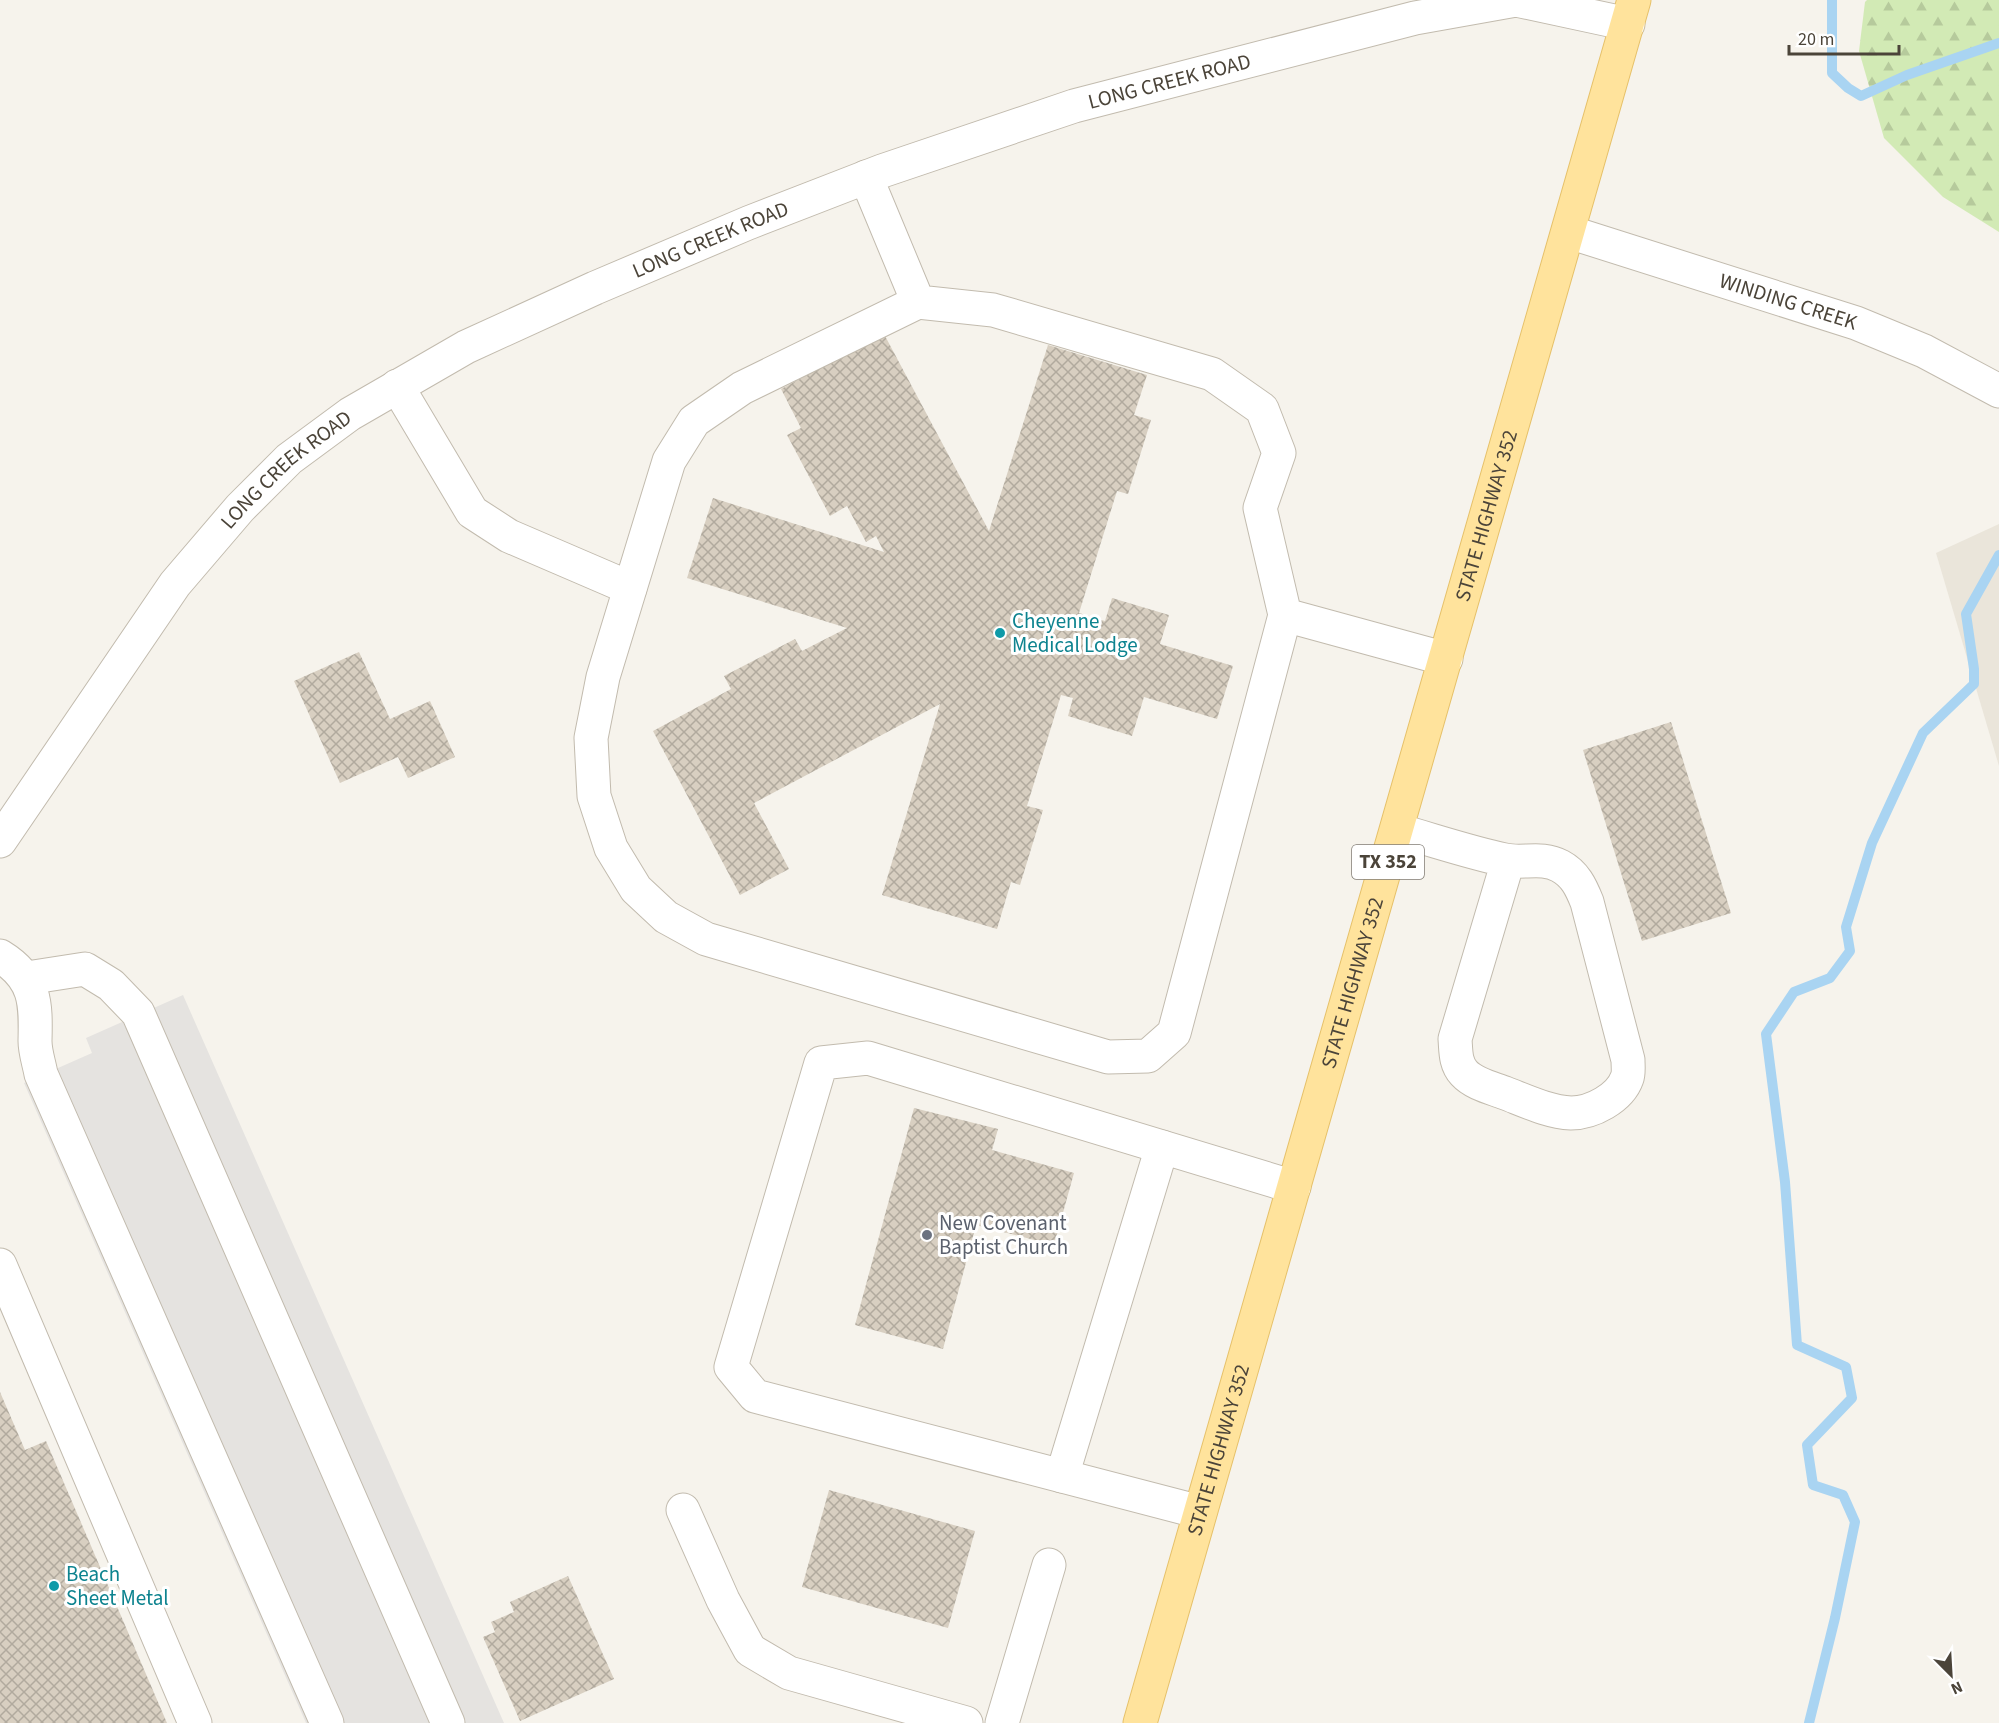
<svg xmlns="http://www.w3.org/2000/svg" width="1999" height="1723" viewBox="0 0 1999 1723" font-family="'Source Sans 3',sans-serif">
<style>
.residential{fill:#eae5da}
.forest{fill:url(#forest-firs)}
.parking{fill:#e5e3e0}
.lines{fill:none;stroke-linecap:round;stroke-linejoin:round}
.stream{stroke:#a9d4f2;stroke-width:10}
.building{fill:url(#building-cross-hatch)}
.minor-casing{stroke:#c2bbae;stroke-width:35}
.major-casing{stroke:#e6c16a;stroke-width:35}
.minor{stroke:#fff;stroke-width:33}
.major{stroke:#ffe39c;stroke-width:33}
.culture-dot{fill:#0f9aa8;stroke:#fff;stroke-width:2}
.worship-dot{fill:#6b7280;stroke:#fff;stroke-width:2}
.labels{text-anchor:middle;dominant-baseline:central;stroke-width:6;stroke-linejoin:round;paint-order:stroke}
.shield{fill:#fff;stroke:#817c74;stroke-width:1.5}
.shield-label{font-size:20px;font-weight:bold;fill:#4b4439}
.street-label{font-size:21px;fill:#4b4439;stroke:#fff}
.culture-label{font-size:21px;fill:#0d838f;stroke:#fff;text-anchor:start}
.worship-label{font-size:21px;fill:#5b616d;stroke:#fff;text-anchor:start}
</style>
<defs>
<pattern id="forest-firs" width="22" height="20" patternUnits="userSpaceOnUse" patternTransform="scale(1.5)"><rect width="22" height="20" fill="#d2eab5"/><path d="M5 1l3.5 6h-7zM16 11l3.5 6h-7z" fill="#b6ca9c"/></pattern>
<pattern id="building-cross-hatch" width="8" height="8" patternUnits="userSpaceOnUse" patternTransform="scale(1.5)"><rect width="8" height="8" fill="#d8cfc1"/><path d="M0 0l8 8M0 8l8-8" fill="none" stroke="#b1aa9e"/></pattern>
</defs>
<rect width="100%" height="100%" fill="#f6f3ec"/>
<polygon class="residential" points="1999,524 1999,766 1936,553"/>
<polygon class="forest" points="1867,0 1999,0 1999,232 1943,197 1884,138 1859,51 1865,2"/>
<polygon class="parking" points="183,995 504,1723 306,1723 24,1083 92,1053 86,1038"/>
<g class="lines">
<g class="stream">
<polyline points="1832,0 1832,73 1848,88 1861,96 1907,75 1999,43"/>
<polyline points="1809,1723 1835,1618 1855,1522 1843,1495 1813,1485 1807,1445 1852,1398 1846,1367 1797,1345 1785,1182 1766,1034 1794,992 1830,978 1850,951 1846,927 1872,843 1923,733 1974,684 1974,669 1966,614 1999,555"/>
</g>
</g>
<g class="building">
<polygon points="884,334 989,531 1048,345 1147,375 1134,415 1151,420 1128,494 1117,491 1079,613 1105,621 1112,598 1169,615 1160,644 1233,666 1217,719 1144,697 1132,736 1068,716 1073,698 1061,695 1027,806 1043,810 1020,885 1011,882 997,929 882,895 940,704 754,803 789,869 740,895 653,731 731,689 724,676 795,639 802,651 847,628 687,578 713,498 884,552 876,536 866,542 847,506 830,516 787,435 801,428 781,389"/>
<polygon points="359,652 390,719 430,701 455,757 408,778 398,757 340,783 294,681"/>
<polygon points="1671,722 1731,913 1642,941 1583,750"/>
<polygon points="914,1108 998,1129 992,1150 1074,1173 1054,1245 976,1225 943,1349 855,1325"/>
<polygon points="0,1392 25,1450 46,1441 167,1723 0,1723"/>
<polygon points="829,1490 975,1531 948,1628 802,1587"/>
<polygon points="568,1576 614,1679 520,1721 483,1637 495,1632 491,1622 514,1612 510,1602"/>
</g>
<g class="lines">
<g class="minor-casing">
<g id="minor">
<polyline points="866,177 918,302 993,310 1212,374 1262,409 1279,453 1260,508 1285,615 1446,659"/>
<path id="s1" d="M1569,232L1856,323L1924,351L1999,391"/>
<polyline points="918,302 742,388 694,421 669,461 603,677 591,738 594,796 611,848 636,889 666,917 706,939 1108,1057 1148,1056 1174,1033 1285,615"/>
<polyline points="397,386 472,512 509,536 630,588"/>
<path d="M1397,830C1433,840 1468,852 1505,860C1523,864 1542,856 1560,866C1575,874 1581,887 1587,902L1628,1060C1628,1066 1629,1073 1627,1078C1620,1098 1592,1113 1571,1113C1549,1112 1526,1101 1505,1093C1492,1088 1474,1084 1464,1073C1455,1063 1456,1051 1455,1039L1508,861"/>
<path id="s2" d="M0,841L175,584L240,508L289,459L350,414L466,347L595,288L748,223L882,171L1074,106L1415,18L1516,0L1628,24"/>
<path d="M0,956C36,978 36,1003 35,1041C35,1052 39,1063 41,1074L327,1723"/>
<polyline points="27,978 85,969 111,985 138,1013 448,1723"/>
<polyline points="0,1265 195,1723"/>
<polyline points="1062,1476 1162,1147"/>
<polyline points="683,1510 723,1600 750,1650 789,1673 966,1723"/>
<polyline points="1200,1512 755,1396 731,1367 821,1063 868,1058 1294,1187"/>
<polyline points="1002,1723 1049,1565"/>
</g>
</g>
<g class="major-casing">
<g id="major">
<path id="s3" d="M1140,1723L1634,0"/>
</g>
</g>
<use href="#minor" class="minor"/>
<use href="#major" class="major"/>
</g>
<g class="culture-dot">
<circle cx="1000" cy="633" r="6"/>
<circle cx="54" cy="1586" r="6"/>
</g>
<circle class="worship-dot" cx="927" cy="1235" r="6"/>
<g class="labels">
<rect class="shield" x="1352" y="845" width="72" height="34" rx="4.5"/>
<g class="shield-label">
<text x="1388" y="862">TX 352</text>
</g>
<g class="street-label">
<text stroke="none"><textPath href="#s2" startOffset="1443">LONG CREEK ROAD</textPath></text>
<text stroke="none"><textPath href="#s2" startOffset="957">LONG CREEK ROAD</textPath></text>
<text stroke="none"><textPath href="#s1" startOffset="230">WINDING CREEK</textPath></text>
<text stroke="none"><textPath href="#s2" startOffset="471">LONG CREEK ROAD</textPath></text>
<text stroke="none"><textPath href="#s3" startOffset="1256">STATE HIGHWAY 352</textPath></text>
<text stroke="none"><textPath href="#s3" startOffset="770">STATE HIGHWAY 352</textPath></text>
<text stroke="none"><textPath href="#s3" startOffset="284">STATE HIGHWAY 352</textPath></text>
</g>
<g class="culture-label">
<text x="1012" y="621">Cheyenne<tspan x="1012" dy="24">Medical Lodge</tspan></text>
<text x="66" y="1574">Beach<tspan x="66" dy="24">Sheet Metal</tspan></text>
</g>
<g class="worship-label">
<text x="939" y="1223">New Covenant<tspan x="939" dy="24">Baptist Church</tspan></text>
</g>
</g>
<g transform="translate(1951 1675) rotate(156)" stroke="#ffffff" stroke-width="4.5" paint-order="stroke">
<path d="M0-4.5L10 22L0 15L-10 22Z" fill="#4b4439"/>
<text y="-9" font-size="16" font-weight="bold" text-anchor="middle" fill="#4b4439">N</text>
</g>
<path d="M1789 45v9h110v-9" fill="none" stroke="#4b4439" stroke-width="3"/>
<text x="1798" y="45" font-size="18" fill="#4b4439" stroke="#ffffff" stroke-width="4.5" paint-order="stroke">20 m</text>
</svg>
